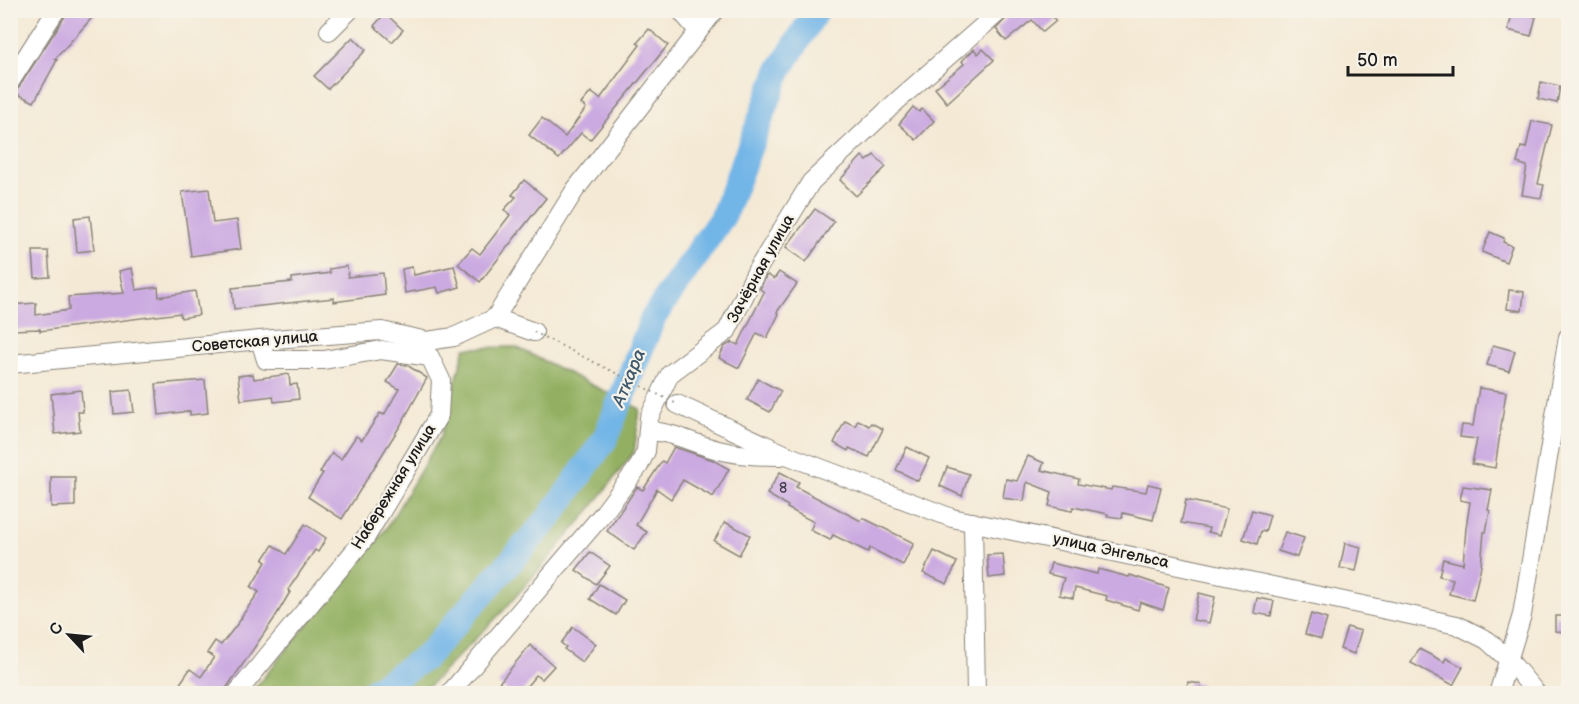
<svg xmlns="http://www.w3.org/2000/svg" width="1579" height="704" viewBox="0 0 1579 704" font-family="'Balsamiq Sans',sans-serif">
<style>
.forest{fill:#93b062;stroke:#58663f;stroke-width:1.5}
.lines{fill:none;stroke-linecap:round;stroke-linejoin:round}
.river{stroke:#72b5e7;stroke-width:26}
.building{fill:#cba9e1}
.minor-casing{stroke:#888278;stroke-width:20}
.minor{stroke:#fff;stroke-width:18}
.path-bridge{stroke:#888278;stroke-width:2;stroke-dasharray:1.5 4.5;stroke-linecap:butt}
.labels{text-anchor:middle;dominant-baseline:central;stroke-width:4.5;stroke-linejoin:round;paint-order:stroke}
.number-label{font-size:14px;fill:#483f4d}
.street-label{font-size:16px;fill:#1c1c1c;stroke:#f7f3e8}
.water-label{font-size:18px;font-style:italic;fill:#3e596d;stroke:#f7f3e8}
</style>
<rect width="100%" height="100%" fill="#f7f3e8"/>
<filter id="ink" filterUnits="userSpaceOnUse"><feTurbulence type="fractalNoise" baseFrequency=".0167" numOctaves="2"/><feDisplacementMap in="SourceGraphic" scale="12" xChannelSelector="R" yChannelSelector="G"/><feConvolveMatrix kernelMatrix="1 2 1 2 8 2 1 2 1" color-interpolation-filters="sRGB"/></filter>
<filter id="wash" filterUnits="userSpaceOnUse"><feTurbulence type="fractalNoise" baseFrequency=".008" numOctaves="4" result="noise"/><feDisplacementMap in="SourceGraphic" scale="24" xChannelSelector="R" yChannelSelector="G"/><feGaussianBlur stdDeviation="1.35" result="paint"/><feColorMatrix in="noise" values="0 0 0 0 0 0 0 0 0 0 0 0 0 0 0 0 0 1.4 0 .05"/><feComposite in="paint" operator="in"/></filter>
<g filter="url(#wash)">
<rect width="100%" height="100%" fill="#f4e9d4"/>
<polygon class="forest" points="516,347 640,409 634,452 587,514 504,610 422,693 250,694 386,529 441,436 465,348"/>
<g class="lines">
<polyline class="river" points="369,694 426,657 550,517 605,439 653,318 723,216 779,71 817,10"/>
</g>
<g id="blocks">
<g class="building">
<polygon points="69,10 99,10 55,59 57,60 34,102 15,93"/>
<polygon points="1014,10 1046,10 1056,21 1043,32 1032,20 1006,41 996,29"/>
<polygon points="1513,11 1536,17 1531,36 1508,30"/>
<polygon points="385,13 403,30 392,42 374,26"/>
<polygon points="649,29 668,45 590,140 581,133 559,159 529,135 542,118 565,137 586,108 581,104 591,92 600,99 640,45 637,43"/>
<polygon points="353,37 366,50 328,89 314,76"/>
<polygon points="974,49 978,54 983,49 994,60 947,103 935,88 964,64 962,61"/>
<polygon points="1541,82 1560,86 1557,103 1538,99"/>
<polygon points="913,107 919,112 922,109 934,121 916,140 899,124"/>
<polygon points="1532,121 1552,125 1538,184 1544,185 1541,198 1522,195 1527,166 1517,163 1521,147 1526,148"/>
<polygon points="874,155 886,167 856,196 840,180 862,156 867,161"/>
<polygon points="524,180 546,198 480,282 458,264 472,248 480,254 510,215 504,210 516,197 512,195"/>
<polygon points="209,189 213,223 237,220 241,249 191,256 182,192"/>
<polygon points="815,209 834,222 806,262 786,247"/>
<polygon points="90,216 94,250 77,252 74,218"/>
<polygon points="1490,232 1504,238 1503,242 1512,246 1506,262 1482,252"/>
<polygon points="33,251 48,251 50,277 35,278"/>
<polygon points="347,266 348,277 383,273 385,295 334,302 334,298 234,309 232,288 292,282 292,278 330,273 329,269"/>
<polygon points="454,266 460,287 439,293 437,287 405,293 402,269 412,267 414,275"/>
<polygon points="132,268 136,290 158,287 159,297 195,291 199,315 181,318 180,313 40,331 40,329 10,330 10,305 36,303 36,315 69,310 68,297 124,293 119,271"/>
<polygon points="779,272 797,284 777,312 779,314 767,338 757,333 739,368 719,358 724,347 732,342 738,345 764,292 760,289 766,276 768,275 774,279"/>
<polygon points="1509,290 1524,292 1522,311 1507,309"/>
<polygon points="1493,345 1515,351 1509,371 1487,365"/>
<polygon points="398,364 407,365 427,378 400,426 342,519 308,497 323,473 320,472 332,453 341,459 356,436 362,440 380,413 384,415 399,389 387,382"/>
<polygon points="253,374 254,379 289,374 290,385 297,384 299,399 274,402 273,396 241,400 238,376"/>
<polygon points="758,379 781,391 770,412 747,400"/>
<polygon points="205,380 208,413 190,415 190,411 159,415 156,384"/>
<polygon points="1479,388 1506,392 1495,468 1472,464 1477,439 1460,437 1462,425 1473,426"/>
<polygon points="81,390 83,412 78,412 80,431 55,434 51,394"/>
<polygon points="131,390 134,412 114,414 112,392"/>
<polygon points="858,420 869,426 871,423 883,429 869,457 849,448 848,451 834,443 845,421 855,426"/>
<polygon points="674,447 713,460 729,469 713,497 683,480 671,499 657,489 636,525 647,532 634,550 607,531 637,487 643,490 662,461 665,463"/>
<polygon points="907,447 929,458 918,481 896,470"/>
<polygon points="1028,456 1044,463 1041,470 1079,479 1078,484 1111,490 1112,487 1146,492 1148,484 1161,487 1153,520 1123,513 1122,518 1107,516 1108,514 1073,507 1072,511 1049,506 1052,492 1027,482 1024,501 1003,498 1006,479 1017,481"/>
<polygon points="947,467 969,474 962,496 940,486"/>
<polygon points="780,472 799,482 796,487 861,521 863,518 914,543 903,565 870,548 868,552 833,535 830,540 810,530 814,522 787,508 788,506 767,494"/>
<polygon points="51,477 75,477 75,506 51,507"/>
<polygon points="1463,486 1492,490 1488,510 1490,511 1486,532 1484,532 1481,566 1473,600 1449,594 1453,579 1439,576 1443,559 1463,564 1466,528 1470,502 1460,500"/>
<polygon points="1186,500 1227,509 1220,535 1208,532 1209,528 1181,523"/>
<polygon points="1252,510 1270,515 1265,532 1261,531 1257,544 1243,539"/>
<polygon points="725,522 750,535 739,555 714,541"/>
<polygon points="305,524 326,538 318,552 315,550 288,590 290,592 274,619 223,693 192,693 179,685 190,669 201,677 214,657 207,653 215,641 221,645 242,618 241,617 259,592 251,587 266,562 263,560 273,545 286,554"/>
<polygon points="1285,532 1304,538 1297,557 1278,551"/>
<polygon points="1345,543 1361,547 1356,571 1340,568"/>
<polygon points="934,551 957,562 947,584 923,573"/>
<polygon points="590,552 610,566 596,584 576,570"/>
<polygon points="1003,554 1005,576 989,578 987,555"/>
<polygon points="1051,563 1097,574 1098,569 1129,577 1130,575 1169,588 1163,610 1140,602 1138,610 1106,600 1107,596 1075,588 1073,598 1059,595 1064,578 1048,574"/>
<polygon points="599,584 625,600 616,615 590,599"/>
<polygon points="1199,593 1215,597 1209,623 1193,620"/>
<polygon points="1257,598 1274,601 1271,616 1254,613"/>
<polygon points="1311,614 1327,619 1321,639 1305,634"/>
<polygon points="1555,616 1569,616 1569,632 1555,631"/>
<polygon points="573,627 596,644 582,662 564,649 566,647 561,643"/>
<polygon points="1347,627 1361,631 1354,654 1340,649"/>
<polygon points="530,645 554,666 542,679 536,675 521,693 510,693 498,684"/>
<polygon points="1419,649 1444,662 1446,658 1463,667 1453,685 1411,663"/>
<polygon points="1188,682 1201,684 1200,693 1186,693"/>
</g>
</g>
</g>
<g filter="url(#ink)">
<use href="#blocks" fill-opacity="0" stroke="#888278" stroke-width="1.5"/>
<g class="lines">
<g class="minor-casing">
<g id="minor">
<polyline points="680,10 698,31"/>
<polyline points="329,31 350,10"/>
<polyline points="10,82 56,10"/>
<polyline points="495,318 575,190 715,10"/>
<polyline points="495,318 534,332"/>
<polyline points="10,364 260,340 382,331 427,341 454,337 495,318"/>
<polyline points="677,404 789,456 952,518 1457,625 1487,640 1509,660 1537,694"/>
<path d="M650,431C674,433 685,440 708,447C732,455 756,456 781,456"/>
<polyline points="973,522 976,694"/>
<polyline points="236,694 366,537 439,415 441,380 430,357 381,350 324,360 266,360 260,340"/>
<polyline points="449,694 602,515 639,466 646,451 649,418 670,374 727,331 757,270 811,182 897,101 1001,10"/>
<polyline points="1498,694 1522,615 1568,337"/>
</g>
</g>
<use href="#minor" class="minor"/>
<polyline class="path-bridge" points="534,332 677,404"/>
</g>
</g>
<g class="labels">
<g class="number-label">
<text x="783" y="488">8</text>
</g>
<g class="street-label">
<text transform="translate(761 269) rotate(-61)">Зачёрная улица</text>
<text transform="translate(255 342) rotate(-5)">Советская улица</text>
<text transform="translate(394 487) rotate(-58)">Набережная улица</text>
<text transform="translate(1111 551) rotate(12)">улица Энгельса</text>
</g>
<g class="water-label">
<text transform="translate(629 378) rotate(-68)">Аткара</text>
</g>
</g>
<rect width="1579" height="704" fill="none" stroke="#f7f3e8" stroke-width="36"/>
<g transform="translate(69 635) rotate(296)" stroke="#f7f3e8" stroke-width="4.5" paint-order="stroke">
<path d="M0-4.5L10 22L0 15L-10 22Z" fill="#1c1c1c"/>
<text y="-9" font-size="16" font-weight="bold" text-anchor="middle" fill="#1c1c1c">С</text>
</g>
<path d="M1348 66v9h105v-9" fill="none" stroke="#1c1c1c" stroke-width="3"/>
<text x="1357" y="66" font-size="18" fill="#1c1c1c" stroke="#f7f3e8" stroke-width="4.5" paint-order="stroke">50 m</text>
</svg>
